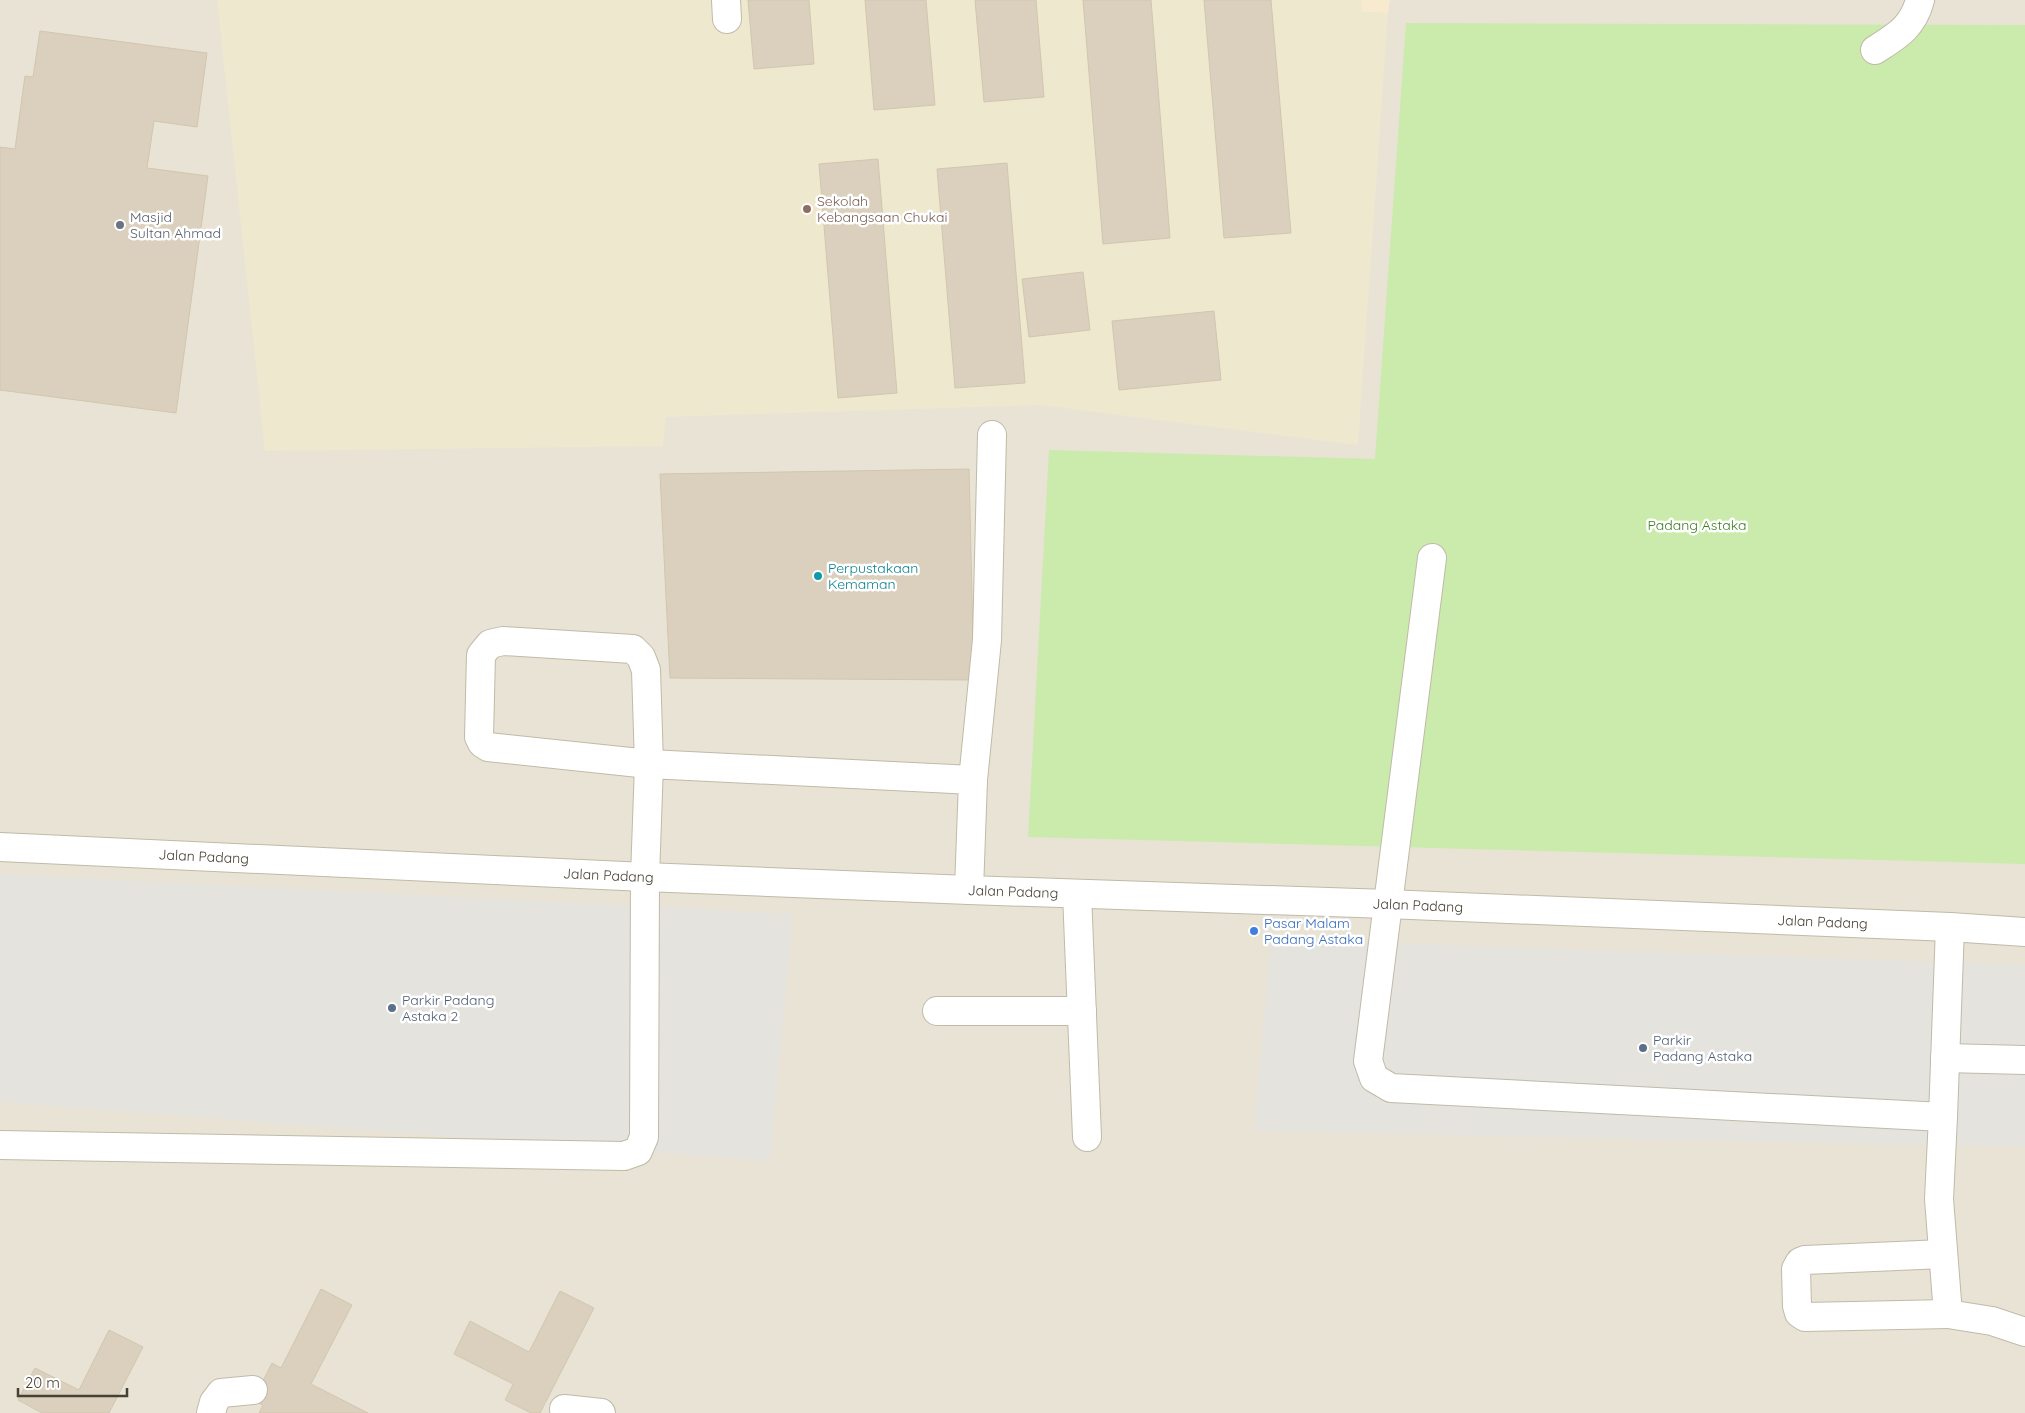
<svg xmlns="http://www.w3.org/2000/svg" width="2025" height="1413" viewBox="0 0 2025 1413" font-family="Quicksand,sans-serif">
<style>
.residential{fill:#e8e3d4}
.commercial{fill:#f8eacf}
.education{fill:#eee8cf}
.green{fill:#caebac}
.parking{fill:#e5e3de}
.building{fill:#dad0bd;stroke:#d2c6ad}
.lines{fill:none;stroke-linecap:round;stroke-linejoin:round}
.minor-casing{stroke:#c0baa8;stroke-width:30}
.minor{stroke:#fff;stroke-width:28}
.education-dot{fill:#8d6e63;stroke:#fff;stroke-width:2}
.worship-dot{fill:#6b7280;stroke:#fff;stroke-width:2}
.culture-dot{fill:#0f9aa8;stroke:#fff;stroke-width:2}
.shop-dot{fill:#3f7fe0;stroke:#fff;stroke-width:2}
.service-dot{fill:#5c6f8a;stroke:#fff;stroke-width:2}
.labels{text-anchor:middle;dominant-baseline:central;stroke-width:5;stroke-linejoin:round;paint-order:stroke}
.education-label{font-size:14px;fill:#785e54;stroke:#fff;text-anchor:start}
.worship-label{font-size:14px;fill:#5b616d;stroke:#fff;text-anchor:start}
.park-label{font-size:14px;fill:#3f7d24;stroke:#fff}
.culture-label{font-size:14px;fill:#0d838f;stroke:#fff;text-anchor:start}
.street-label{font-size:14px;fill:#474135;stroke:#fff}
.shop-label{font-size:14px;fill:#366cbe;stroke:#fff;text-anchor:start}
.service-label{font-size:14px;fill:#4e5e75;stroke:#fff;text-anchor:start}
</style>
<rect width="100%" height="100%" fill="#f4f1e6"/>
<rect class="residential" x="0" y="0" width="2025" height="1413"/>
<polygon class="commercial" points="1361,0 1390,0 1388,13 1361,12"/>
<polygon class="education" points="217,0 1361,0 1362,12 1388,13 1358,445 1040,405 666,417 663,446 265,451"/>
<polygon class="green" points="1406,23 2025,25 2025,864 1028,837 1049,450 1375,459"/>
<g class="parking">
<polygon points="0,874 793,914 770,1161 0,1102"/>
<polygon points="1271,939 2025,965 2025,1147 1254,1131"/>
</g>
<g class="building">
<polygon points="748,0 809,0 814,64 754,69"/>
<polygon points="865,0 926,0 935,105 874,110"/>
<polygon points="975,0 1036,0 1044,97 984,102"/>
<polygon points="1083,0 1151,0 1170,238 1103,244"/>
<polygon points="1204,0 1271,0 1291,233 1224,238"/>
<polygon points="40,31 207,53 197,127 154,121 147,168 208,176 176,413 0,390 0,147 15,149 25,76 33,77"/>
<polygon points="878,159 897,393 838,398 819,164"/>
<polygon points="1007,163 1025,383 955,388 937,169"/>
<polygon points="1083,272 1090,330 1029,337 1022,279"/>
<polygon points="1214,311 1221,380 1119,390 1112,321"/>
<polygon points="969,469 974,680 670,678 660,474"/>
<polygon points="321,1289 352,1305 311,1384 368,1413 259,1413 263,1405 253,1401 272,1363 281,1368"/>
<polygon points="560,1291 594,1308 540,1413 531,1413 505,1400 513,1384 454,1354 470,1321 529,1352"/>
<polygon points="109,1330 143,1347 109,1413 42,1413 18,1400 35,1368 79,1390"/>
</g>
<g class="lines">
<g class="minor-casing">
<g id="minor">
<polyline points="726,0 727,19"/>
<path d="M1875,50C1897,36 1913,27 1920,0"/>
<polyline points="1432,558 1368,1061 1374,1078 1391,1088 1943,1117 1950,927"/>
<polygon points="503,641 633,649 641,657 646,670 649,764 488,747 482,743 479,737 481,655 490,644"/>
<polyline points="973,780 987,640 992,435"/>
<path id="s1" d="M0,847L645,877L969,890L1387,904L1950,927L2025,932"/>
<polyline points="1077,894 1087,1137"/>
<polyline points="937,1011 1082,1011"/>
<polyline points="1945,1058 2025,1060"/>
<polyline points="1943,1117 1939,1199 1948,1314 1992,1321 2025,1332"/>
<polyline points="0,1145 624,1156 638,1151 644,1137 645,877 649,764 973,780 969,890"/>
<polyline points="1943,1254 1805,1260 1800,1262 1796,1269 1797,1306 1799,1313 1805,1317 1948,1314"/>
<polyline points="564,1409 601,1413"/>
<polyline points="211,1413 214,1402 221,1393 253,1390"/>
</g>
</g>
<use href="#minor" class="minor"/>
</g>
<circle class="education-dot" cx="807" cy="209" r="5"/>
<circle class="worship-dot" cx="120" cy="225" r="5"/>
<circle class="culture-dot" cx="818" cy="576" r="5"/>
<circle class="shop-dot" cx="1254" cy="931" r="5"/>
<g class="service-dot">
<circle cx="392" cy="1008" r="5"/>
<circle cx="1643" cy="1048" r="5"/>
</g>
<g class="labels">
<g class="education-label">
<text x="817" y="201">Sekolah<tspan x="817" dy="16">Kebangsaan Chukai</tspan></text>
</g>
<g class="worship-label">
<text x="130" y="217">Masjid<tspan x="130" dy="16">Sultan Ahmad</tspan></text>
</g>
<g class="park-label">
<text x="1697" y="525">Padang Astaka</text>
</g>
<g class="culture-label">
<text x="828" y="568">Perpustakaan<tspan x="828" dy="16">Kemaman</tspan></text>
</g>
<g class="street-label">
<text stroke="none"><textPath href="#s1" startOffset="204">Jalan Padang</textPath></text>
<text stroke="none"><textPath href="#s1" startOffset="609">Jalan Padang</textPath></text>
<text stroke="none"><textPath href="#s1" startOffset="1014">Jalan Padang</textPath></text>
<text stroke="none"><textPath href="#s1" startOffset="1419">Jalan Padang</textPath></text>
<text stroke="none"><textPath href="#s1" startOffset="1824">Jalan Padang</textPath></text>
</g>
<g class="shop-label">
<text x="1264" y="923">Pasar Malam<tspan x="1264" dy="16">Padang Astaka</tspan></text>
</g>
<g class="service-label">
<text x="402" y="1000">Parkir Padang<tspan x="402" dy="16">Astaka 2</tspan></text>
<text x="1653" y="1040">Parkir<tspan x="1653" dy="16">Padang Astaka</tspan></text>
</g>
</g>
<path d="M18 1388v8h109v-8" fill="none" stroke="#474135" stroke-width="2.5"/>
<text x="25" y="1388" font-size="15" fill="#474135" stroke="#ffffff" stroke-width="4" paint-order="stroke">20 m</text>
</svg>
